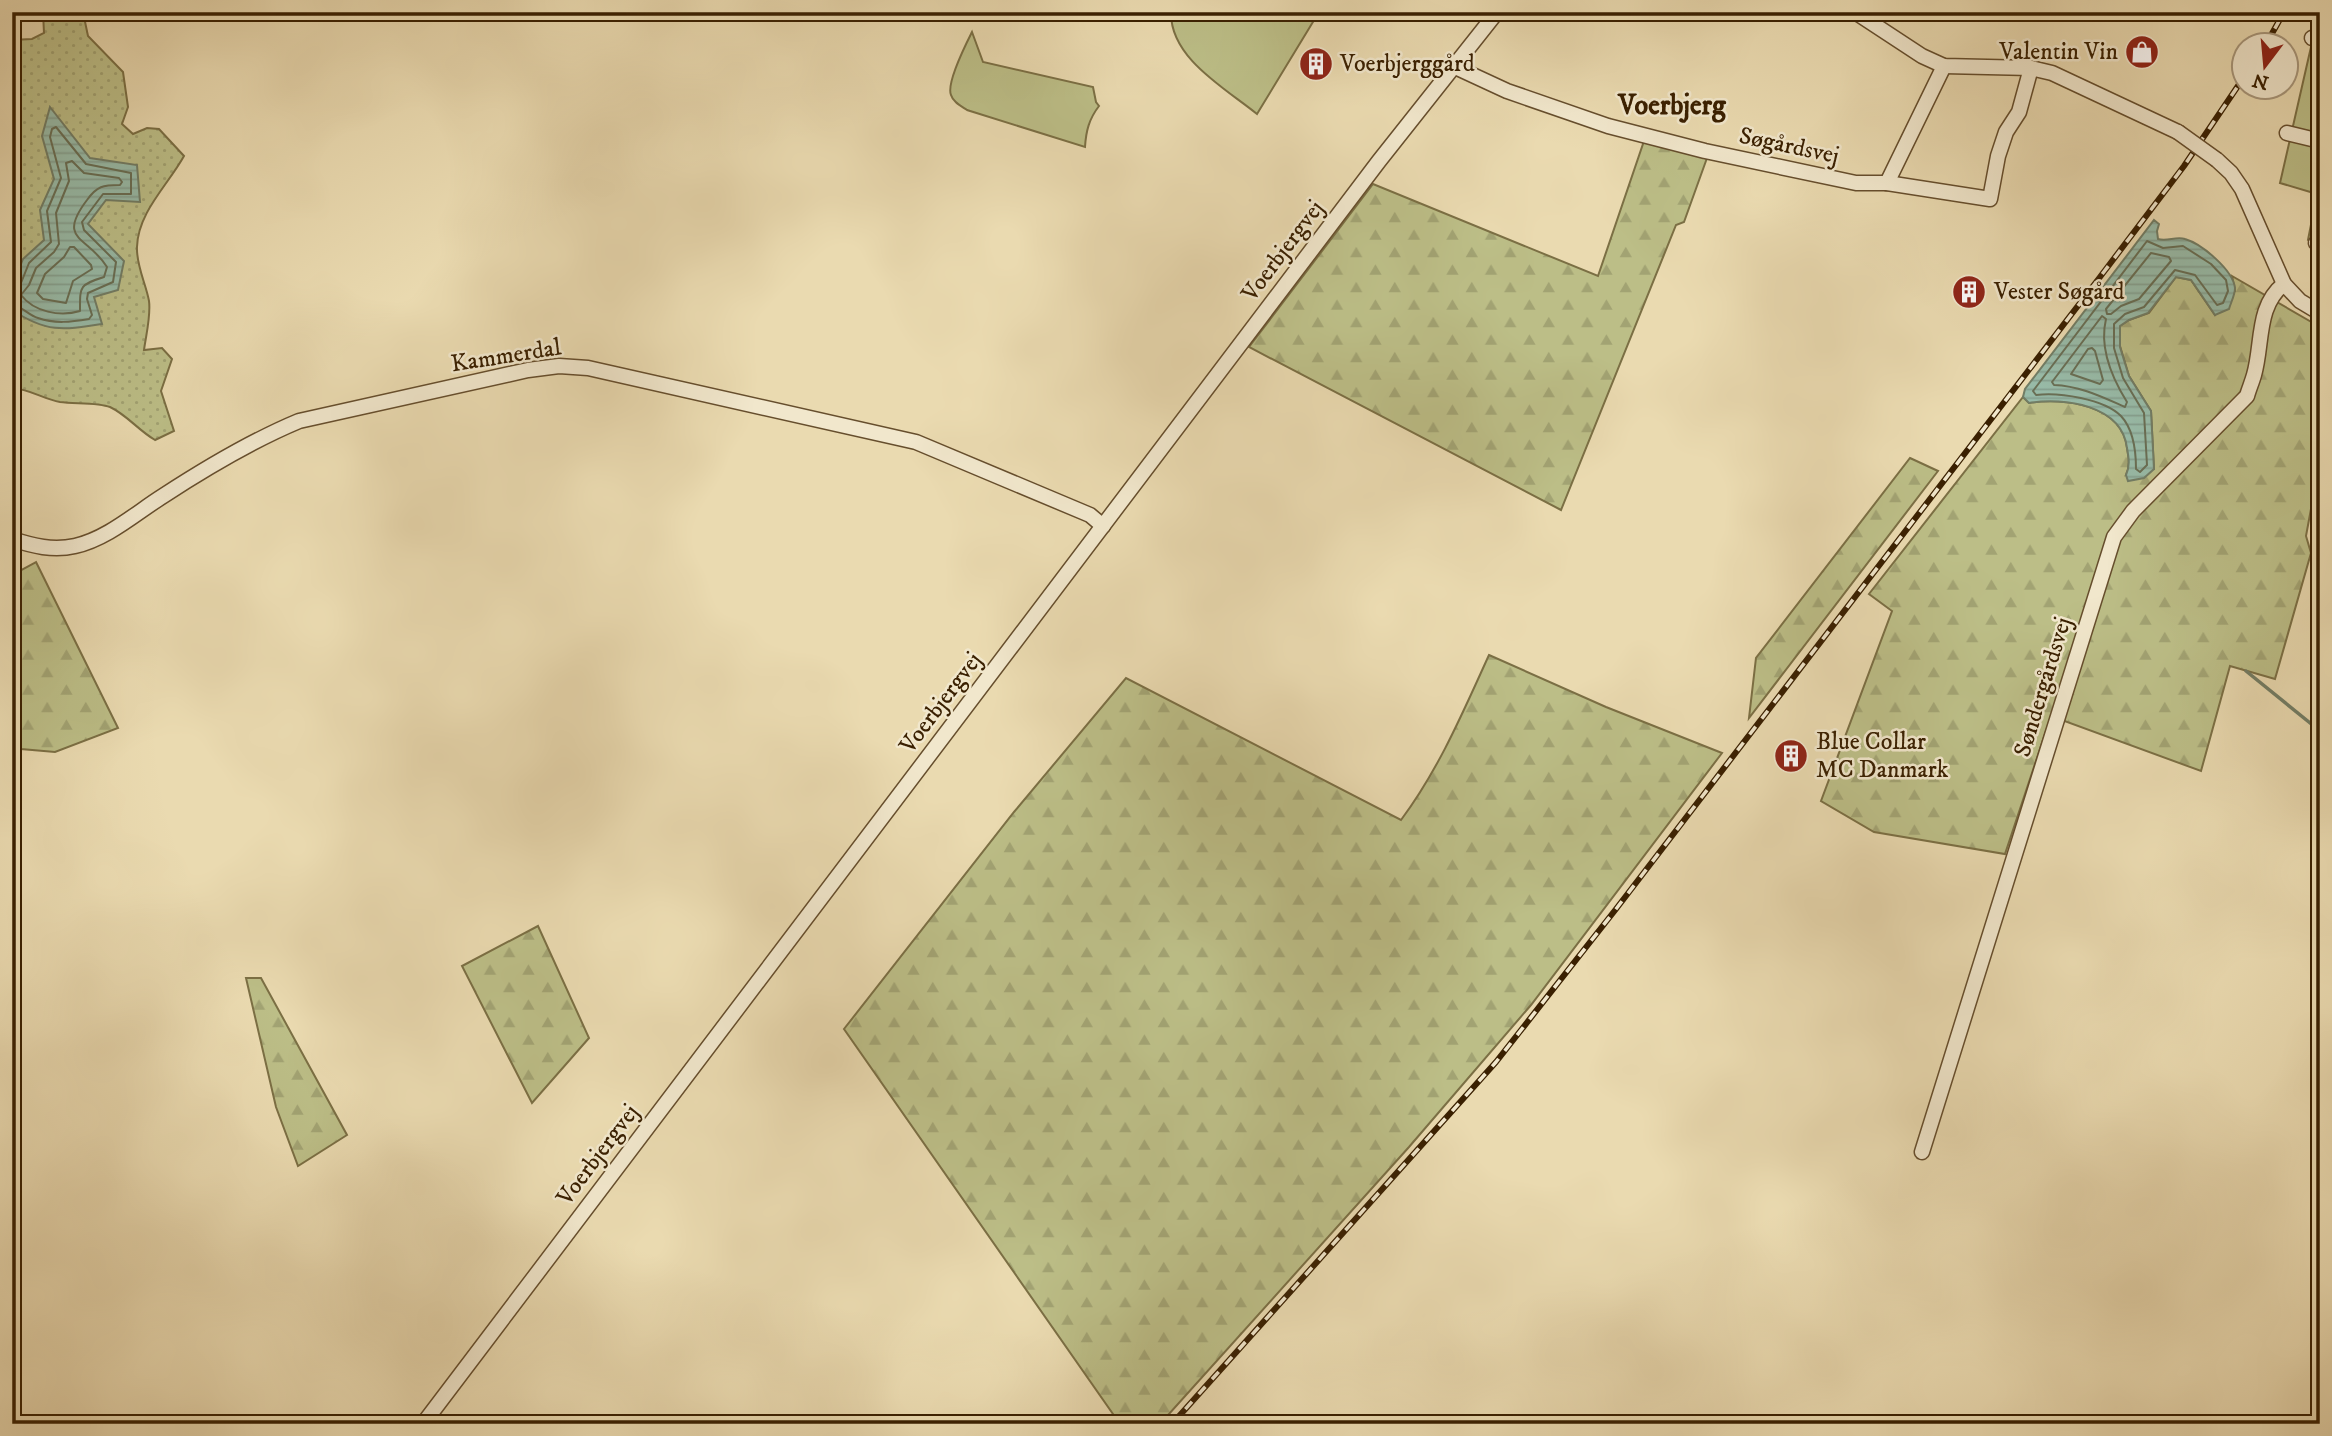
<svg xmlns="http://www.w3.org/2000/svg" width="2332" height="1436" viewBox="0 0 2332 1436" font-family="'IM FELL DW Pica',serif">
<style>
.grass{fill:url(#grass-dots);stroke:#7b6f44;stroke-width:2}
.forest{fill:url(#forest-firs);stroke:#7b6f44;stroke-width:2}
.garden{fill:#bcbe87;stroke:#7b6f44;stroke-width:2}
.water{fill:url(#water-rules);stroke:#727d65;stroke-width:2}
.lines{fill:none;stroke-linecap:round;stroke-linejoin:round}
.shore{stroke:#696e54;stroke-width:2}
.stream{stroke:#727d65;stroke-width:3.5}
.minor-casing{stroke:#664e2d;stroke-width:17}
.minor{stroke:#f1e7cc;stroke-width:14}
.rail-casing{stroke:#3a2001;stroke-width:6}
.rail{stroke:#f1e7cc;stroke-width:3.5;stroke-dasharray:10;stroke-linecap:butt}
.minor-bridge-casing{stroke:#664e2d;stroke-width:17;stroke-linecap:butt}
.minor-bridge{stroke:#f1e7cc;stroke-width:14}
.labels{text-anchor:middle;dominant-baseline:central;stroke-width:5;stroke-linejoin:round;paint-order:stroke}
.poi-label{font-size:24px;fill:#3a2001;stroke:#f1e7cc;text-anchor:start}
.street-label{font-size:24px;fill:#3a2001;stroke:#f1e7cc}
.quarter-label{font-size:28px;font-weight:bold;fill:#3a2001;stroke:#f1e7cc}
</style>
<defs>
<pattern id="grass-dots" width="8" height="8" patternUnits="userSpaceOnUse" patternTransform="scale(1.75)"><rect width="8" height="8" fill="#bcbe87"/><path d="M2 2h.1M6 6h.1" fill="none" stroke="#a2a373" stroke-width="1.8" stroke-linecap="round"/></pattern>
<pattern id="forest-firs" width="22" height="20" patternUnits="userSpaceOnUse" patternTransform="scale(1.75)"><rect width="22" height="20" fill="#bcbe87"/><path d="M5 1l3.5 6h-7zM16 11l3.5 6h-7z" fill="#a2a373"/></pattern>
<pattern id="water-rules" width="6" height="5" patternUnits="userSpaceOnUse" patternTransform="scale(1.75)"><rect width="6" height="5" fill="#98bba8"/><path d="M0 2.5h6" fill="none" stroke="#84a08f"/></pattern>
</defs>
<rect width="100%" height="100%" fill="#eadab0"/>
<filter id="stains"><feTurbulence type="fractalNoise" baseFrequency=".00286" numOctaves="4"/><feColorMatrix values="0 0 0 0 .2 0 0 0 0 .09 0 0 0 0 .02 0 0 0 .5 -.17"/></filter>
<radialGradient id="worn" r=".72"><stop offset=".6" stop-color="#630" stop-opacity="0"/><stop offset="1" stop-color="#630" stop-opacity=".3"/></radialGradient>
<g class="grass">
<path d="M43,12H80L84,17L88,36L123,72L128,107L122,124L133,134L147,128L159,129L184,156C168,185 138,212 137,247C136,265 146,284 149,301C151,316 146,335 144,350L162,348L172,359L161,391L174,431L155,440C138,430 127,415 110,407C98,402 74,404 60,402C43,399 30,389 12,388V40L32,39L44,33Z"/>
<path d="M2320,485V559C2309,534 2314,510 2320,485Z"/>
</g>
<g class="forest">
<polygon points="1644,141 1707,158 1684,222 1676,225 1561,510 1249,347 1373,184 1598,276"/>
<path d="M2232,276L2320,327V460L2306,536L2311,553L2275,679L2230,666L2201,771L2051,716L2005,854L1874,832L1821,801L1892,611L1869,594L2023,397L2029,403C2064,397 2122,405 2127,448C2129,459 2130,466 2126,475L2154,469L2151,411L2129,376L2120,346V326L2129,320L2149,313L2176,277L2191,280L2215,315L2235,291Z"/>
<polygon points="1910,458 1938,471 1749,718 1756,658"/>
<polygon points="36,562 118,728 55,752 21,749 12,736 12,575"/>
<path d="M1489,655L1606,707L1722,753L1531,1005L1409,1147L1160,1424H1120L844,1029L1014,812L1126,678L1401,820C1439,769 1463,712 1489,655Z"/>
<polygon points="538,926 589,1038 532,1103 462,966"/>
<polygon points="246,978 261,978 347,1135 298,1166 276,1107"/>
</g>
<g class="garden">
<path d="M1171,12H1319L1257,114C1225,88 1170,58 1171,12Z"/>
<polygon points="2316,25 2320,26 2320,245 2308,240 2317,194 2280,183"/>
<path d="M972,32L983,62L1093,87L1096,102L1099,106C1089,119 1086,131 1085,147L967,110C961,106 953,102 951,95C946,83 966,44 972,32Z"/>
</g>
<g class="water">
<path d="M50,107L90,158L137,165L140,202L106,200L88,224L124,261L118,290L94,297L102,324C63,330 47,333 12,310V287L23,259L44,240L40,210L54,179L42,136Z"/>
<path d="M2154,220L2159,224L2157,231L2158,239C2167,242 2176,236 2185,239C2202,244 2233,270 2235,288C2235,295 2231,302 2229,309L2215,315L2191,280L2176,277L2148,313L2129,320L2120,326V347L2129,376L2151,411L2154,469L2144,478L2128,481L2126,475C2130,466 2129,459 2127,448C2122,405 2064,397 2029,403L2023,397L2025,389Z"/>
</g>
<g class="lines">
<g class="shore">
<path d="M72,161L84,173L119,178L122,182L120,185C103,185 97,186 87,200C56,241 88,236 107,267L104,277C79,285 80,286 80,311C60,317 34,312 21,295L29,285L36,268L54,252L59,244L56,213L69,181L66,163Z"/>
<path d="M2147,241L2163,248L2183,246L2211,264L2226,280L2228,291L2223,303L2217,305L2195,275L2175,270L2144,307L2125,314L2114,324V348L2123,378L2144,413L2147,465L2140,472L2136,469C2136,451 2134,430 2121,416C2104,399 2059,392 2036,395L2033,391Z"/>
<polygon points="70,247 74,247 91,265 92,269 73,281 66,303 43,299 37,293 45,274 64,257"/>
<polygon points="2151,253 2169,257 2171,261 2139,299 2121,306 2111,314 2107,314 2106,309"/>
<path d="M12,286L21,283L29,263L51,242L47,211L61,178L50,137L52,129L56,127L86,164L131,173V194H103L82,222L84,230L116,262L113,282L88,293L87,299L92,315L89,319C71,322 55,324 38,318C28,315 22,306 12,305"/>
<path d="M2102,316L2106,319C2099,348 2112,378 2127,402L2125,407C2102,397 2080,386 2054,385L2052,382Z"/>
<polygon points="2092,348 2095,351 2103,380 2100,384 2071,374 2088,349"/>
</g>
<polyline class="stream" points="2246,671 2320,731"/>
<g class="minor-casing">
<g id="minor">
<polyline points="1855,12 1922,56 1944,66 2031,68 2052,73 2178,132"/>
<polyline points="2312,38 2320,40"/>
<polyline points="1453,66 1507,91 1608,126 1705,151 1856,183 1887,183 1990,199 1998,156 2006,132 2019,112 2031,68"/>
<polyline points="2287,133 2320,141"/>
<polyline points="2217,160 2231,173 2242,189 2284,284 2300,301 2320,313"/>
<polyline points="1887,183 1944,66"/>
<polyline points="2316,243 2320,244"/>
<path d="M12,539C33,546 53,551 75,546C107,539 136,513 163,496C206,468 251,441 299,421L528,370L559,366L588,368L916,442L1090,515L1103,526"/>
<path d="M1922,1152L2114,537L2133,511L2247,396C2249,389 2252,382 2254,375C2263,344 2256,306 2284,284"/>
<polyline points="423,1424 1379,161 1497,12"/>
</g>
</g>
<use href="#minor" class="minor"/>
<g class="rail-casing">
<g id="rail">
<polyline points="2265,46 2284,12"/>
<polyline points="1172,1424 1496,1062 1616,909 2100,277 2184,166 2244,77"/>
</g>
</g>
<use href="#rail" class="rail"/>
<g class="minor-bridge-casing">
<polyline id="minor-bridge" points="2178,132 2217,160"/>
</g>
<use href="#minor-bridge" class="minor-bridge"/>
</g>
<defs>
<g id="shop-disc" transform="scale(1.75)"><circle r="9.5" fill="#8f2418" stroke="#f1e7cc"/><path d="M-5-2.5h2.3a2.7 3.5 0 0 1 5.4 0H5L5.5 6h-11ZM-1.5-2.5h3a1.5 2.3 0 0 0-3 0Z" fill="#fff"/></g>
<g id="building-disc" transform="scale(1.75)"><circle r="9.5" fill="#8f2418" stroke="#f1e7cc"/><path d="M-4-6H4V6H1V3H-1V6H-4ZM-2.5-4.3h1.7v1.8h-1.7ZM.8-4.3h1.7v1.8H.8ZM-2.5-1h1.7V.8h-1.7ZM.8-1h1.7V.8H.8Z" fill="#fff"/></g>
</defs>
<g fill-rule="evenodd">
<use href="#shop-disc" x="2142" y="52"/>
<use href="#building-disc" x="1316" y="64"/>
<use href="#building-disc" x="1969" y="292"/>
<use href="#building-disc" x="1791" y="756"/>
</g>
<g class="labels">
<g class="poi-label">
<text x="2118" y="52" text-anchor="end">Valentin Vin</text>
<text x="1340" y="64">Voerbjerggård</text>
<text x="1994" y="292">Vester Søgård</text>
<text x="1816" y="742">Blue Collar<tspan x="1816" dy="28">MC Danmark</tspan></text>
</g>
<g class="street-label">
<text transform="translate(1789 146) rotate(12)">Søgårdsvej</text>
<text transform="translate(1283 251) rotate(-53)">Voerbjergvej</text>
<text transform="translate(506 356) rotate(-9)">Kammerdal</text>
<text transform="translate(2043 687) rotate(-73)">Søndergårdsvej</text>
<text transform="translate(941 703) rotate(-53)">Voerbjergvej</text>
<text transform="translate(598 1155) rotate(-53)">Voerbjergvej</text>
</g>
<g class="quarter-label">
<text x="1672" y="105">Voerbjerg</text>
</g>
</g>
<rect width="2332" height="1436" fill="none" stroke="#eadab0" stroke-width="42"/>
<rect x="14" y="14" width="2304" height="1408" fill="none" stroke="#3a2001" stroke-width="3.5"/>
<rect x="21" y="21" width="2290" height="1394" fill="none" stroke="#3a2001" stroke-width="2"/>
<g transform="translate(2265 66) rotate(196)"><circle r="33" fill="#f1e7cc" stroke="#a8977b" stroke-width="2"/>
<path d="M0-5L12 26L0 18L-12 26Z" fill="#8f2418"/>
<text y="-10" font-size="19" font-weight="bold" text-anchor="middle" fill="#3a2001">N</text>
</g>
<rect width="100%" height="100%" filter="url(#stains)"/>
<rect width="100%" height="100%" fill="url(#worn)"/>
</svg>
